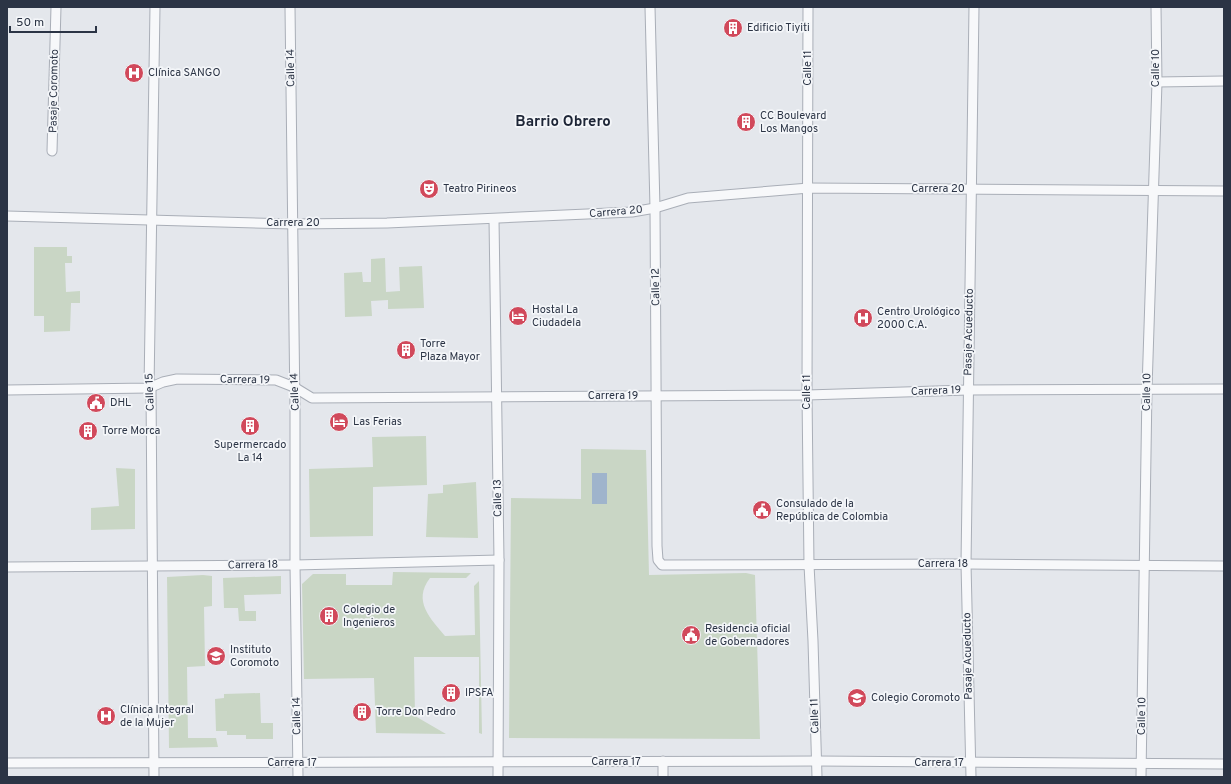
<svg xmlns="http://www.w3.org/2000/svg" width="1231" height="784" viewBox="0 0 1231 784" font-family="Overpass,sans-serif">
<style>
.green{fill:#c9d6c5}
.water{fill:#9fb4cc}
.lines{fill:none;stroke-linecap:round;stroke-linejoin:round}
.minor-casing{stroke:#a9aeb7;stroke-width:11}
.minor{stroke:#f7f8fa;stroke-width:9}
.labels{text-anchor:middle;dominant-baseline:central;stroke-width:3.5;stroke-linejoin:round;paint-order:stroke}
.poi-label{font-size:11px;fill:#2b3445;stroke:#f4f6f9;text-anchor:start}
.street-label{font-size:11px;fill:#2b3445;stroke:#f4f6f9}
.district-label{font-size:15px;font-weight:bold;fill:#1d2536;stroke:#f4f6f9}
</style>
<rect width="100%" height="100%" fill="#e4e7ec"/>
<g class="green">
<polygon points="34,247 67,247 67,256 72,256 72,263 65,263 66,292 80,291 80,303 71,303 70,331 44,332 44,316 34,316"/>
<polygon points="385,258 386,292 400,291 399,267 422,266 424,308 388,309 388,300 371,301 372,316 345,317 344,273 362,272 363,282 371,282 371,259"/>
<polygon points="426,436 427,485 373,487 373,536 310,537 309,469 373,467 372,437"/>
<polygon points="581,449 646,450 649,575 746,573 755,575 760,739 509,738 511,498 581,499"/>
<polygon points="116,468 135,469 135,529 91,530 91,508 119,506"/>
<polygon points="476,482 478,538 426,537 428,494 443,493 443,485"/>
<path d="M393,572L471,573L466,578H430C412,601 431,619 445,636L475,635L474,586L479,581L482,734L479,733V657H414L415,716L446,734L376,733L374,678L304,679L302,584L313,574H346V585H392Z"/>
<polygon points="203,575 212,576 212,606 204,607 205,666 187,667 188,738 216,738 218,747 169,748 167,577"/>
<polygon points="281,576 281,594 244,595 245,611 256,611 256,621 239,621 238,608 224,608 223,578"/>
<polygon points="260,693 261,723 273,723 273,739 246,739 246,735 227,735 227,731 216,731 215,699 224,698 224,694"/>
</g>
<rect class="water" x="592" y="473" width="15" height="31"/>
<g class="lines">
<g class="minor-casing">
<g id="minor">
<polyline points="290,7 295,410 295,565 298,777"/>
<polyline points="650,7 655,208 657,546 658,560 662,565 966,564 1224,566"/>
<polyline points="808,7 807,395 809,565 813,641 817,777"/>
<polyline points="1157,82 1224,81"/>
<polyline points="52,151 56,7"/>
<polyline points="7,216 293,224 387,223 632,212 655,208 688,198 809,188 1224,191"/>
<polyline points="494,219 499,560 498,777"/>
<polyline points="7,390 149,388 163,382 177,379 276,380 294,387 312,398 807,395 968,390 1224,389"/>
<polyline points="7,567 295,565 499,560"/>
<polyline points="7,763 817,761 1224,764"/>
<polyline points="154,777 151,390 149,388 155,7"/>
<polyline points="663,777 663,761"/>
<polyline points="971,777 966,564 974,7"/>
<polyline points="1141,777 1147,389 1157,82 1156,7"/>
</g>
</g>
<use href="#minor" class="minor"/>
</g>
<defs>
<g id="building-disc" transform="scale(1)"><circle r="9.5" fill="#d1495b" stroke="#f4f6f9"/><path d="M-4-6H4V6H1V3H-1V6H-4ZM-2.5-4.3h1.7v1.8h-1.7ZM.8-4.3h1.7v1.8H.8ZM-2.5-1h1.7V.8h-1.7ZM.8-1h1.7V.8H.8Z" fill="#fff"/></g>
<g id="hospital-disc" transform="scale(1)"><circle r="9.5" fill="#d1495b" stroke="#f4f6f9"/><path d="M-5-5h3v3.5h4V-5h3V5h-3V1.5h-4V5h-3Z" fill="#fff"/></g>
<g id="theatre-disc" transform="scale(1)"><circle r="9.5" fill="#d1495b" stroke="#f4f6f9"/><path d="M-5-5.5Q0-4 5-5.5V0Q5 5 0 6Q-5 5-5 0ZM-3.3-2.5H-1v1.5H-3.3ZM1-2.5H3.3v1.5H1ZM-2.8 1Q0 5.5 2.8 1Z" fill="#fff"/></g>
<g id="hotel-disc" transform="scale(1)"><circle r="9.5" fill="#d1495b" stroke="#f4f6f9"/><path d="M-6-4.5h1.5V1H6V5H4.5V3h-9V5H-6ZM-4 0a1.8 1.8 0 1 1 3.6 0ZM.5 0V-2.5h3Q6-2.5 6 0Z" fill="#fff"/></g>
<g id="civic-disc" transform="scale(1)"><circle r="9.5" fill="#d1495b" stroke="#f4f6f9"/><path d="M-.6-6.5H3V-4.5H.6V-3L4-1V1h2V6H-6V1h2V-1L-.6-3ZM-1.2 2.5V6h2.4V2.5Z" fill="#fff"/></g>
<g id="school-disc" transform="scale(1)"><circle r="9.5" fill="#d1495b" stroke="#f4f6f9"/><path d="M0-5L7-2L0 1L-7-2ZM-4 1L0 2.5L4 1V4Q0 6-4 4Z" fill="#fff"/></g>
</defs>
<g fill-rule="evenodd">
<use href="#building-disc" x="733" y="28"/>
<use href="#hospital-disc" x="134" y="73"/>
<use href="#building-disc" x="746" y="122"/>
<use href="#theatre-disc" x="429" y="189"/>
<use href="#hotel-disc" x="518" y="316"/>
<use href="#hospital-disc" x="863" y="318"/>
<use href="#building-disc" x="406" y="350"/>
<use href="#civic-disc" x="96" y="403"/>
<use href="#hotel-disc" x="339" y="422"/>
<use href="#building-disc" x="250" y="426"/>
<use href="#building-disc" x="88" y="431"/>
<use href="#civic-disc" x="762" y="510"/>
<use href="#building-disc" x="329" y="616"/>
<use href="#civic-disc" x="691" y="635"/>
<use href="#school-disc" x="216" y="656"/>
<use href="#building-disc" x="451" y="693"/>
<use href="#school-disc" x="857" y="698"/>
<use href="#building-disc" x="362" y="712"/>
<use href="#hospital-disc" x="106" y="716"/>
</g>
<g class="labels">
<g class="poi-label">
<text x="747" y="28">Edificio Tiyiti</text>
<text x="148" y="73">Clínica SANGO</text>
<text x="760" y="116">CC Boulevard<tspan x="760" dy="13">Los Mangos</tspan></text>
<text x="443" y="189">Teatro Pirineos</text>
<text x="532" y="310">Hostal La<tspan x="532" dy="13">Ciudadela</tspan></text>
<text x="877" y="312">Centro Urológico<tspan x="877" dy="13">2000 C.A.</tspan></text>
<text x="420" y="344">Torre<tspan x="420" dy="13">Plaza Mayor</tspan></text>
<text x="110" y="403">DHL</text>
<text x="353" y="422">Las Ferias</text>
<text x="102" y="431">Torre Morca</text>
<text x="250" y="445" text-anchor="middle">Supermercado<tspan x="250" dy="13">La 14</tspan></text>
<text x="776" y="504">Consulado de la<tspan x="776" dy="13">República de Colombia</tspan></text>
<text x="343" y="610">Colegio de<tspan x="343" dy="13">Ingenieros</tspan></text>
<text x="705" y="629">Residencia oficial<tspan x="705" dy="13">de Gobernadores</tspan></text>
<text x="230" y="650">Instituto<tspan x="230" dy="13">Coromoto</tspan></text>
<text x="465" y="693">IPSFA</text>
<text x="871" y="698">Colegio Coromoto</text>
<text x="120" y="710">Clínica Integral<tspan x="120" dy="13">de la Mujer</tspan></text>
<text x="376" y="712">Torre Don Pedro</text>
</g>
<g class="street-label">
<text transform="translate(291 68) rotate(-91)">Calle 14</text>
<text transform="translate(808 68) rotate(-90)">Calle 11</text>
<text transform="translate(1156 68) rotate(-90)">Calle 10</text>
<text transform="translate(54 91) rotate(-89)">Pasaje Coromoto</text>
<text x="938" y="189">Carrera 20</text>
<text transform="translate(616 212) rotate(-5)">Carrera 20</text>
<text x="293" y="223">Carrera 20</text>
<text transform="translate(656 287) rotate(-91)">Calle 12</text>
<text transform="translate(969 332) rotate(-89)">Pasaje Acueducto</text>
<text transform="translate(245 380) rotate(1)">Carrera 19</text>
<text transform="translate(936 391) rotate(-2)">Carrera 19</text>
<text transform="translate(150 392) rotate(-92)">Calle 15</text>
<text transform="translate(295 392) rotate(-92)">Calle 14</text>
<text transform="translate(807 392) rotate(-90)">Calle 11</text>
<text transform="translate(1147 392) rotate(-89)">Calle 10</text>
<text x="613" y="396">Carrera 19</text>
<text transform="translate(498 498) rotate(-91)">Calle 13</text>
<text x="943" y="564">Carrera 18</text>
<text transform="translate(253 565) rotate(-1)">Carrera 18</text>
<text transform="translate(968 656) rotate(-91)">Pasaje Acueducto</text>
<text transform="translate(297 716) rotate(-91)">Calle 14</text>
<text transform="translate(815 716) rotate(-92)">Calle 11</text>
<text transform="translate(1142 716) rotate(-89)">Calle 10</text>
<text x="616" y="762">Carrera 17</text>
<text x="292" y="763">Carrera 17</text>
<text x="939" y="763">Carrera 17</text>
</g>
<g class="district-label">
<text x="563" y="122">Barrio Obrero</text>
</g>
</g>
<rect width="1231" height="784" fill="none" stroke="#2b3445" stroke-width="16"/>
<path d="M10 26v6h86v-6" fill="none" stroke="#2b3445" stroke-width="2"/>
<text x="16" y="26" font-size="12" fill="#2b3445" stroke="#f4f6f9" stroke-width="3" paint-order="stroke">50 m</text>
</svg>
